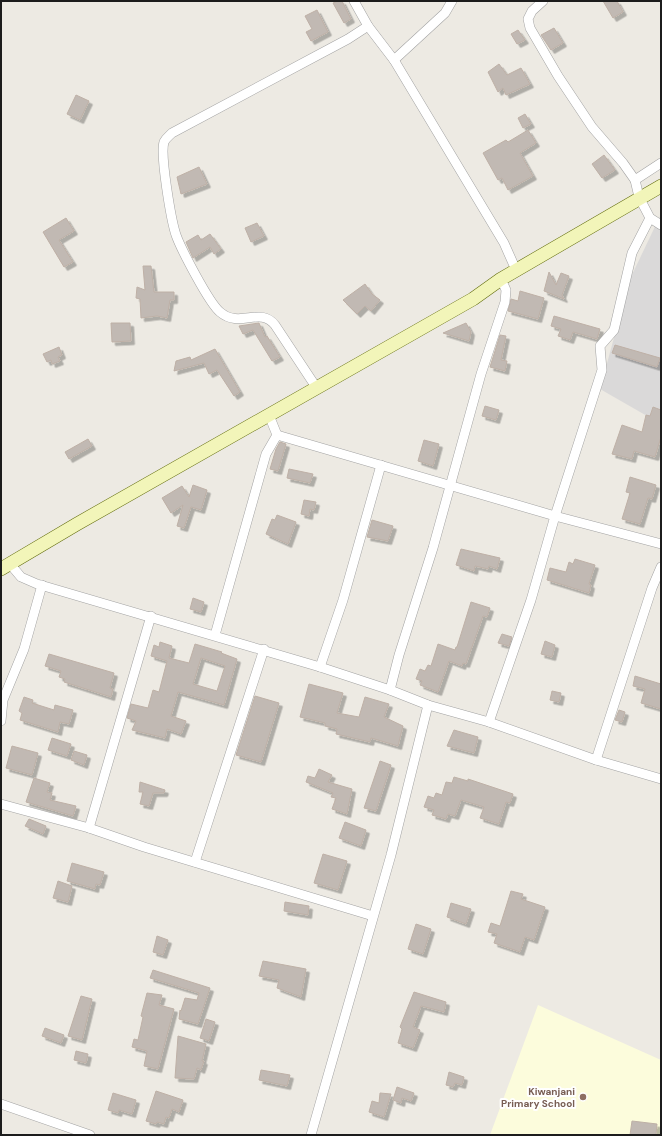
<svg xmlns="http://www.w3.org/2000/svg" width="662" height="1136" viewBox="0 0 662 1136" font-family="'DM Sans',sans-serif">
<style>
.residential{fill:#dad9d9}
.education{fill:#fcfcdc}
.building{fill:#c1b9b3;stroke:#beb0a6;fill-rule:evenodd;filter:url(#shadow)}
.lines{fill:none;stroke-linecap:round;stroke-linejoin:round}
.street-casing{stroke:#a3a3a3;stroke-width:10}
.secondary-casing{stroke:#616b0c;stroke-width:14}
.street{stroke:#fff;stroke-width:9}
.secondary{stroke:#f2f5b9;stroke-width:13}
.education-dot{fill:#8d6e63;stroke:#fff;stroke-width:1.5}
.labels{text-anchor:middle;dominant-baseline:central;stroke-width:4;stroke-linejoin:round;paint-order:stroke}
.education-label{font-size:10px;font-weight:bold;fill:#785e54;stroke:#fff;text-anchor:end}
</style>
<defs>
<filter id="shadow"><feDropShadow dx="3.5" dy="3.5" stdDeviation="0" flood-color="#0004"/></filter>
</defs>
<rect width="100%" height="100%" fill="#edeae3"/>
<polygon class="residential" points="661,214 661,424 600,389 630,279"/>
<polygon class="education" points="538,1005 661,1060 661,1135 490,1135"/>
<g class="building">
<polygon points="338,1 342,1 351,19 344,23 333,3"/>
<polygon points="603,1 617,1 623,12 613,18"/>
<polygon points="317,10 328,32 311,41 306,32 312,29 305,16"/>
<polygon points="554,28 563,43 551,50 541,35"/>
<polygon points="518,30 525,40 517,44 511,34"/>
<polygon points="499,64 507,75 521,68 530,84 506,95 503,88 498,92 488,72"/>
<polygon points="76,95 89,101 80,120 67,114"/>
<polygon points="525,114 531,124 523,128 518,118"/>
<polygon points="528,130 536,143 520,153 533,176 508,190 502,178 498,180 483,153 506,140 508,142"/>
<polygon points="604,155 615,170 602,178 592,164"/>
<polygon points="199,167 207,184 181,194 177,177"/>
<polygon points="66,218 74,231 59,240 73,262 64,267 43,232"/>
<polygon points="257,223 264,236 251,242 245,228"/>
<polygon points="210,234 221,249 214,254 210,247 193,258 186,242 198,235 201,240"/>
<polygon points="143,266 151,266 154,292 174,292 174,300 170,300 167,318 157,316 141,318 140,299 136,298 137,287 145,290"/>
<polygon points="549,272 556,285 561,273 569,276 562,295 564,299 544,291"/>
<polygon points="365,284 372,294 380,300 371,311 365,306 357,314 343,300"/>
<polygon points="520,291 544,298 538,319 508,311 511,299 518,301"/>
<polygon points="554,316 600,329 597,339 573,332 570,340 558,336 561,329 551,326"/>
<polygon points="111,323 130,323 131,341 112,342"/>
<polygon points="259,323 265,337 267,336 280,357 272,361 253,330 243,334 239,326"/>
<polygon points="466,323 471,332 469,341 443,333"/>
<polygon points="500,335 506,336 501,360 507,361 505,371 490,367"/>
<polygon points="615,345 660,358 657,367 612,353"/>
<polygon points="59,347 62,355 58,357 60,361 52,364 51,360 47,362 43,354"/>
<polygon points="215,349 240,392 234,396 217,370 209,374 204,363 174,371 176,361 190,357 191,360"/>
<polygon points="485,406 499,410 496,420 482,416"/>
<polygon points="653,407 661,410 661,437 655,457 634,451 632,459 612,454 622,425 642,432 646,415 650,416"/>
<polygon points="88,439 92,446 69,459 65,452"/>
<polygon points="424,440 439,444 433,466 418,461"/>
<polygon points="280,442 286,444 278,471 270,469 276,449"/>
<polygon points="289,469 313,474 310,483 287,478"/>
<polygon points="630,477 656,485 652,499 648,498 640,524 622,519 630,493 626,492"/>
<polygon points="193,485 207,490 201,510 191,507 184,528 177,526 183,505 171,513 162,498 182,486 189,497"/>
<polygon points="304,500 316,502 314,510 310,509 309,516 301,514"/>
<polygon points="277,515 296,522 288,544 266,534 272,519 275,520"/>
<polygon points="372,520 393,526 388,541 367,537"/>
<polygon points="461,549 500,558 497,569 489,566 488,569 475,566 474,571 456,565"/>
<polygon points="575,559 595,565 589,584 591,585 589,593 547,580 550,568 566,572 569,562 573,564"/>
<polygon points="193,598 204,602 201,612 190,609"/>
<polygon points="471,602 490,608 487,617 483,616 466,664 463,663 462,666 449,661 438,692 420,685 422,681 416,679 420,669 425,671 428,665 431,666 438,644 455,650 456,647 457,647"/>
<polygon points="502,634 512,637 509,646 498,643"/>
<polygon points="545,641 555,645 552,657 541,654"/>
<path d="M160,642L172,646L169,658L189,663L195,644L222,652L221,653L237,659L224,705L178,692L171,716L186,721L181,734L167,729L165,738L132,730L136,721L127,718L131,704L148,708L153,690L159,692L167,661L151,656L154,645L159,647ZM201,658L225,666L217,691L193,684Z"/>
<polygon points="49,654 114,673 110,688 113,689 111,697 64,682 65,679 59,677 61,671 45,666"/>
<polygon points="635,676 661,684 661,709 641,703 645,689 633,686"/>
<polygon points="309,684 343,693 337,713 359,717 365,697 389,704 384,717 403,726 398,746 371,738 370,742 336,734 337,729 325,726 325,723 300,717"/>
<polygon points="552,691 561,693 559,702 550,700"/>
<polygon points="255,696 279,703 261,762 236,755"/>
<polygon points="24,697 33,700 32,703 54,710 55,705 73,710 69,724 60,722 58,732 20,720 22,713 19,711"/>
<polygon points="619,710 625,712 622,722 615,720"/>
<polygon points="454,730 478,737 474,753 447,746"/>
<polygon points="52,738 71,744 67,756 48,750"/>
<polygon points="12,746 38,753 32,775 6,768"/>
<polygon points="74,751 87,755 84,765 71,760"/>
<polygon points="380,761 391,765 376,811 364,808"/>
<polygon points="319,769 332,775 328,782 352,789 347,814 332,809 336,798 331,797 333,793 306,782 308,776 315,778"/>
<polygon points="454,777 468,781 468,779 513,794 510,803 506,802 499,824 480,818 484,807 461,800 455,816 448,814 446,819 432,815 434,810 424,807 428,796 434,798 436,793 442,795 446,782 452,783"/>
<polygon points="34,778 50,783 47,792 52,793 50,800 76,806 73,816 26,802"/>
<polygon points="140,782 165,790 164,793 153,793 149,806 140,804 143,792 139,792"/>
<polygon points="29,819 46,826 43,834 25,826"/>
<polygon points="345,822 366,830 361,846 339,838"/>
<polygon points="323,854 347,861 338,890 314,883"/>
<polygon points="72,863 104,872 100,885 96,884 95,889 67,881"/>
<polygon points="58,881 72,886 68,902 53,898"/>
<polygon points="511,891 523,894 521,899 545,907 534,940 525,937 520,952 494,943 497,934 488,932 491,923 500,926"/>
<polygon points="285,902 309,906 308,915 284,911"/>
<polygon points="451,903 471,909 466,924 447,917"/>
<polygon points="416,924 431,929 423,954 408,949"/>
<polygon points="157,936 168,940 163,955 153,952"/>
<polygon points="263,961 306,969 301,997 277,988 279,980 259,976"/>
<polygon points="153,970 210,988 198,1024 179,1019 180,1010 181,1011 185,998 197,1000 199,993 150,978"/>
<polygon points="414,992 446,1002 444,1012 421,1006 413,1027 420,1030 413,1048 398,1043 402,1029 400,1027"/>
<polygon points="147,993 162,995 159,1005 174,1009 158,1069 144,1066 147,1051 132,1047 134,1039 138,1040 143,1017 141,1016"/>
<polygon points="81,996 92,999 82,1040 68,1036"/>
<polygon points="206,1019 215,1022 209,1041 200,1038"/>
<polygon points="45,1028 64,1035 61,1043 42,1036"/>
<polygon points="178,1036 206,1044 202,1061 204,1061 201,1070 197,1068 194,1079 175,1078"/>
<polygon points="76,1051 88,1054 86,1063 74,1060"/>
<polygon points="261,1070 290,1075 287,1086 259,1080"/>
<polygon points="449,1072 464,1077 462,1085 455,1083 453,1087 446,1085"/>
<polygon points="397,1087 414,1093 411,1101 402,1098 401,1103 393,1100"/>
<polygon points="156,1091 183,1100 179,1112 172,1109 169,1118 166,1117 164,1124 157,1122 156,1124 146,1121"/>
<polygon points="113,1093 136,1100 132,1114 119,1110 118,1113 108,1110"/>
<polygon points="380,1093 391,1094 384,1117 369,1112 372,1101 379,1103"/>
<polygon points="632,1121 657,1124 656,1135 630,1135"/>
</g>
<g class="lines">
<g class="street-casing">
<g id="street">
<polyline points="354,1 368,26 394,60 445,13 452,1"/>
<polyline points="394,60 504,243 516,270"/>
<polyline points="635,180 661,163"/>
<polyline points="650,218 661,225"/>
<path d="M316,387L275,325C260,306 240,329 220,312C209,303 181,249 176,235C171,220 160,155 164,142C166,138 169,136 172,133L348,39L368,26"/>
<polyline points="277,435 555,516 661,544"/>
<polyline points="10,564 21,577 37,584 320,667 390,690 428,705 489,722 596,760 661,779"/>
<polyline points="215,635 266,454 277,435 269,415"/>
<polyline points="320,667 343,600 381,465"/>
<polyline points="390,690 399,655 433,548 481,374 505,302 506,290 501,279"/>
<polyline points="1,721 3,700 24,649 42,585"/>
<polyline points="489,722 531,600 555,516 602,370 600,346 614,330 632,253 650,218 639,197 635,180 623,163 592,127 558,76 530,28 528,19 532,11 543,1"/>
<polyline points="596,760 652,588 661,567"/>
<polyline points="1,804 89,828 144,847 373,916"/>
<polyline points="89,828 151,616"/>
<polyline points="195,862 264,649"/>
<polyline points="1,1104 90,1135"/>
<polyline points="311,1135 391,855 428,705"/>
</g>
</g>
<g class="secondary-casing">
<polyline id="secondary" points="1,569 77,524 473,299 501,279 661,186"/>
</g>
<use href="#street" class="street"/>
<use href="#secondary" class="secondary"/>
</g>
<circle class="education-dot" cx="583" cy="1097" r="4"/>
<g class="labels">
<g class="education-label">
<text x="575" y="1091">Kiwanjani<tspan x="575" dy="12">Primary School</tspan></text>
</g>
</g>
<rect width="662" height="1136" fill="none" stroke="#1c1c1c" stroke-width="4"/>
</svg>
